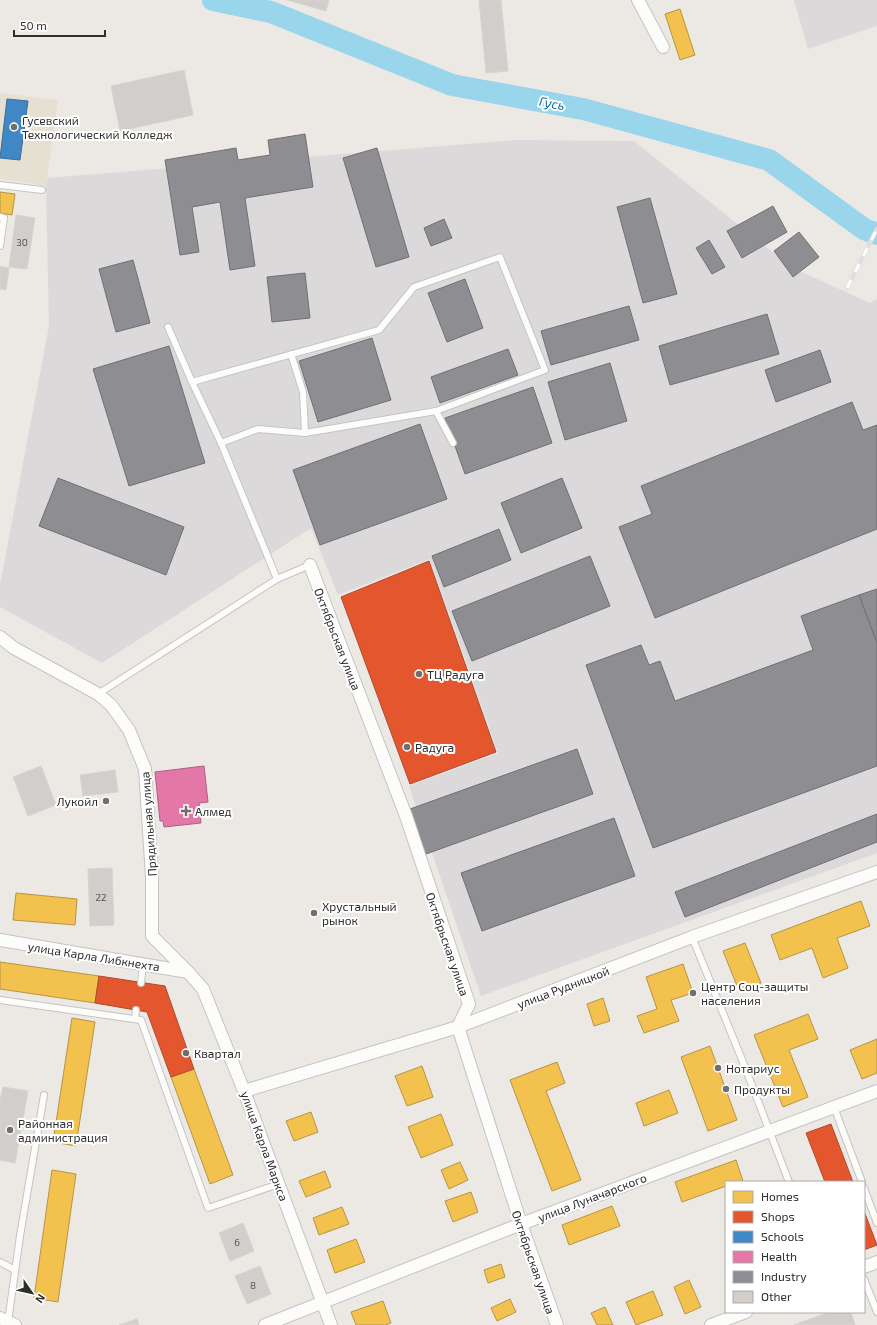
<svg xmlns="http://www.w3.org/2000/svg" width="877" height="1325" viewBox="0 0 877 1325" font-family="'Exo 2',sans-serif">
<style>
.industrial{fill:#dcd9db}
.education{fill:#e6e0d3}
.homes{fill:#f2c14e;stroke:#b79544}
.shops{fill:#e4572e;stroke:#ad4b2e}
.schools{fill:#3f88c5;stroke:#3a6d98}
.health{fill:#e377a8;stroke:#ad6183}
.industry{fill:#8d8d92;stroke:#707074}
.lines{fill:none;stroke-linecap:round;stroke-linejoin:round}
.river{stroke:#99d6ec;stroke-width:22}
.building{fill:#d1cecb;stroke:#d7d4d0}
.lane-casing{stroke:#c5c4c5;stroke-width:8}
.street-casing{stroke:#c5c4c5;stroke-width:14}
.lane{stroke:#fcfcfb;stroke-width:6}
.street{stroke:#fcfcfb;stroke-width:12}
.rail-casing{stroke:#dfdfe1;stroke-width:4.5}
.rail{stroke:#fff;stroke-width:3;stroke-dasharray:9;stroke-linecap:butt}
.poi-dot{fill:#706f6e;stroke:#fff;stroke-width:1.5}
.labels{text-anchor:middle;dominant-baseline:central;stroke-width:4;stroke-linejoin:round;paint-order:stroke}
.number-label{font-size:10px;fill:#585857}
.poi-label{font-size:12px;fill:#2e2e2e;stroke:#fff;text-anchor:start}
.street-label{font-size:12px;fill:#2e2e2e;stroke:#fff}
.water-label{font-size:13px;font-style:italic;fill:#0d6fa3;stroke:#fff}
</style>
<rect width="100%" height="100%" fill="#ece8e4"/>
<g class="industrial">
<polygon points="794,0 877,0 877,26 808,49"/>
<polygon points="517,140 634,141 791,267 870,303 877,299 877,853 481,996 409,786 498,753 430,559 338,595 311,528 102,663 0,607 0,585 49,326 46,186 47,178"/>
</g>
<polygon class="education" points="0,93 58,100 46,186 0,179"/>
<g class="homes">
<polygon points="680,9 695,55 680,60 665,14"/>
<polygon points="0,192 15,194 12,215 0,213"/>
<polygon points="16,893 77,899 75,925 13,920"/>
<polygon points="861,901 870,926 837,938 848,968 823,978 812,948 780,960 771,935"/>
<polygon points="745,943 761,983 739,991 723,951"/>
<polygon points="0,962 99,976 95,1003 0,989"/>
<polygon points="683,964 693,993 671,1000 679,1021 644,1033 637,1016 657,1009 646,977"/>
<polygon points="603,998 610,1021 594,1026 587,1004"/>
<polygon points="808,1014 818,1039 789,1050 808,1097 783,1107 754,1035"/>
<polygon points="72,1018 95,1022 76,1146 53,1142"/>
<polygon points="877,1039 877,1073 862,1079 850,1050"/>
<polygon points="710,1046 737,1120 708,1131 681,1057"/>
<polygon points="557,1062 565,1083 546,1091 581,1180 552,1191 510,1080"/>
<polygon points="422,1066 433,1097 407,1106 395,1076"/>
<polygon points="194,1069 233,1175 210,1184 171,1077"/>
<polygon points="669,1090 678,1113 644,1126 636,1103"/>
<polygon points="311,1112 318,1132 294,1141 286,1121"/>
<polygon points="441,1114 453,1145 421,1158 408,1127"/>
<polygon points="736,1160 743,1181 739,1182 726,1182 726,1186 682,1202 675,1182"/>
<polygon points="460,1162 468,1180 449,1189 441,1170"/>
<polygon points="52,1170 76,1174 58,1302 34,1298"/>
<polygon points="325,1171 331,1187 306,1197 299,1181"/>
<polygon points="471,1192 478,1212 453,1222 445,1201"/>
<polygon points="612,1206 620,1226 569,1245 562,1225"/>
<polygon points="342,1207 349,1224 319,1235 313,1218"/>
<polygon points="356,1239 365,1262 335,1273 327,1250"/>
<polygon points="501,1264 505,1277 488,1283 484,1270"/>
<polygon points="689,1280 701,1307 685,1314 674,1287"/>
<polygon points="653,1291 663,1315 636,1325 626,1302"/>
<polygon points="510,1299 516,1312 497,1321 491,1308"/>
<polygon points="383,1301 391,1323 385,1325 356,1325 351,1312"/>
<polygon points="605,1307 613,1325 597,1325 591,1313"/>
</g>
<g class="shops">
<polygon points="429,561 496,752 410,784 341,597"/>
<polygon points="99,976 165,986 194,1069 171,1077 147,1012 95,1003"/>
<polygon points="831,1124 853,1182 825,1182 806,1133"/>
<polygon points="864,1211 877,1245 864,1250"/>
</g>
<polygon class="schools" points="7,99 28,101 20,160 0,158"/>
<polygon class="health" points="204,766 208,802 199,803 201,823 164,827 163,821 160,821 155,772"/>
<g class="industry">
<polygon points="305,134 313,187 245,198 255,266 230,270 220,202 192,207 199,252 180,255 165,160 236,148 238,160 270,155 268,140"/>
<polygon points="377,148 409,257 376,267 343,158"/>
<polygon points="650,198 677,294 643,303 617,207"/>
<polygon points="773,206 787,232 742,258 727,231"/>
<polygon points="444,219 452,238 431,246 424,228"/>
<polygon points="799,232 819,257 793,277 774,251"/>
<polygon points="709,240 725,267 712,274 696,248"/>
<polygon points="133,260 150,323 116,332 99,269"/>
<polygon points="305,273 310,318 272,322 267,277"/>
<polygon points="465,279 483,328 447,342 428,293"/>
<polygon points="629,306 639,340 551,365 541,331"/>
<polygon points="767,314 779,354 670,385 659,346"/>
<polygon points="372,338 391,400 318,422 299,361"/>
<polygon points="169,346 205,463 129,486 93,369"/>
<polygon points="508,349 518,375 440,403 431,377"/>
<polygon points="820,350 831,382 776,402 765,370"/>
<polygon points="610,363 627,421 565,440 548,382"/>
<polygon points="533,387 552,443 465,474 445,418"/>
<polygon points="852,402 863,430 877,425 877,529 655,618 619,527 652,514 641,486"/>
<polygon points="420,424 447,499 320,545 293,470"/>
<polygon points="58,478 184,527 166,575 39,526"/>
<polygon points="562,478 582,528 521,553 501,503"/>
<polygon points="499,529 511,560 444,587 432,556"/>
<polygon points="590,556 610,606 472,661 452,611"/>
<polygon points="877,589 877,643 859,595"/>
<polygon points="859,595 877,643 877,766 653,848 586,665 641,645 649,665 660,661 675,701 813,650 801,616"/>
<polygon points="577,749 593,794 426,854 410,809"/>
<polygon points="877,814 877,842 685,917 675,892"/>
<polygon points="614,818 635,876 482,931 461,873"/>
</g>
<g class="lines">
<polyline class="river" points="213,0 271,12 452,85 583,109 769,160 864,229 877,234"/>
</g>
<g class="building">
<polygon points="287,0 329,0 326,11"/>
<polygon points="479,0 501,0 508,71 486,73"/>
<polygon points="184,70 193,115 120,131 111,86"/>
<polygon points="16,215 35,218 27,269 9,267"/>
<polygon points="0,266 9,268 6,290 0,289"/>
<polygon points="41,766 56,805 28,816 13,777"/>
<polygon points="115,770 118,792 83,796 80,775"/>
<polygon points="112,868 114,925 90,926 88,869"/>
<polygon points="3,1087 28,1091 15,1163 0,1160 0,1100"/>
<polygon points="243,1223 254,1251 230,1261 219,1233"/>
<polygon points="260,1266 271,1294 247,1304 235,1276"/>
<polygon points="829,1312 851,1312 855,1325 794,1325"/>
<polygon points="137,1319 139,1325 119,1325"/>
</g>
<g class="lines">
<g class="lane-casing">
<g id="lane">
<polyline points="0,185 42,190"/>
<polyline points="0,217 4,218 0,246"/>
<polyline points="168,327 192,382 221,443 277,579"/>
<polyline points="291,354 303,392 305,433"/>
<polyline points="192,382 379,330 414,287 500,257 545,370 436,411 453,443"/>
<polyline points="221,443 258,429 305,433 436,411"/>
<polyline points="98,694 277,579 310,565"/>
<polyline points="692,937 743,1062 789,1182"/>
<polyline points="141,983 143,964"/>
<polyline points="0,1000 141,1020 208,1208 279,1184"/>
<polyline points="135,1019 136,1010"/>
<polyline points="834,1107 862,1182"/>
<polyline points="864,1188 877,1223"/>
<polyline points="0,1262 15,1270"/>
<polyline points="864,1279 877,1312"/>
<polyline points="8,1322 20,1236 44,1095"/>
</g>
</g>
<g class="street-casing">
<g id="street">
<polyline points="638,0 663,47"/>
<polyline points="310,565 406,816 469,1004 458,1027 521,1224 557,1325"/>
<polyline points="0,637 14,648 98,694 111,705 129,730 145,769 152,877 152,936 188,972 203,989 244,1091 331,1325"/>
<polyline points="0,940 188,972"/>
<polyline points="244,1091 458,1027 692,937 877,872"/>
<polyline points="864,1267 877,1262"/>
<polyline points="0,1318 15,1325"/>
<polyline points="265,1325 521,1224 877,1091"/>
<polyline points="711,1325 746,1312"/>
</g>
</g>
<use href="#lane" class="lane"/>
<use href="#street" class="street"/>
<g class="rail-casing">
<polyline id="rail" points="847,288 877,229"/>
</g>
<use href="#rail" class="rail"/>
</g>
<g class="poi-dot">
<circle cx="14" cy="127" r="4"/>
<circle cx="419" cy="674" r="4"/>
<circle cx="407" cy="747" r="4"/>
<circle cx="106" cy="801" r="4"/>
<path d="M184 805h4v4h4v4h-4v4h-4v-4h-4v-4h4z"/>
<circle cx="314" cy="913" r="4"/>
<circle cx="693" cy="993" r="4"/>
<circle cx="186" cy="1053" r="4"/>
<circle cx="718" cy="1068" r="4"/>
<circle cx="726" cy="1089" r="4"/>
<circle cx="10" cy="1130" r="4"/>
</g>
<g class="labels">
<g class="number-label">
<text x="22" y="242">30</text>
<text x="101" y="897">22</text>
<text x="237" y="1242">6</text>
<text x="253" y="1285">8</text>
</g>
<g class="poi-label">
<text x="22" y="120">Гусевский<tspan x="22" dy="14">Технологический Колледж</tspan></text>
<text x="427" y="674">ТЦ Радуга</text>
<text x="415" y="747">Радуга</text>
<text x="98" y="801" text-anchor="end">Лукойл</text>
<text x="195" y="811">Алмед</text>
<text x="322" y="906">Хрустальный<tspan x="322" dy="14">рынок</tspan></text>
<text x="701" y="986">Центр Соц-защиты<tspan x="701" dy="14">населения</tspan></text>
<text x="194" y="1053">Квартал</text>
<text x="726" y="1068">Нотариус</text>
<text x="734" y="1089">Продукты</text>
<text x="18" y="1123">Районная<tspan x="18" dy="14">администрация</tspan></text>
</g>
<g class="street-label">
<text transform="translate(338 639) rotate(69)">Октябрьская улица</text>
<text transform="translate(148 824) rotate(-94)">Прядильная улица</text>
<text transform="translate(448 944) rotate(71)">Октябрьская улица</text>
<text transform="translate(94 956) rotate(9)">улица Карла Либкнехта</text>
<text transform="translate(563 987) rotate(-21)">улица Рудницкой</text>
<text transform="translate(265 1146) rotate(70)">улица Карла Маркса</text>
<text transform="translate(592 1197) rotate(-21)">улица Луначарского</text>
<text transform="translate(534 1262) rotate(71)">Октябрьская улица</text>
</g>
<g class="water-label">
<text transform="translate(552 103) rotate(11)">Гусь</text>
</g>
</g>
<rect x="725" y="1181" width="140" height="132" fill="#ffffff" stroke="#ababab"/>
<rect x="733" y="1191" width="20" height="12" fill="#f2c14e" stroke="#ababab"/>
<text x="761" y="1201" font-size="12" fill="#2e2e2e">Homes</text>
<rect x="733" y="1211" width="20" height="12" fill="#e4572e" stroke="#ababab"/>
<text x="761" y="1221" font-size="12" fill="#2e2e2e">Shops</text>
<rect x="733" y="1231" width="20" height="12" fill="#3f88c5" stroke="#ababab"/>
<text x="761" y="1241" font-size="12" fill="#2e2e2e">Schools</text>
<rect x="733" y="1251" width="20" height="12" fill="#e377a8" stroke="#ababab"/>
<text x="761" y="1261" font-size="12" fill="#2e2e2e">Health</text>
<rect x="733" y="1271" width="20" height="12" fill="#8d8d92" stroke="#ababab"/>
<text x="761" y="1281" font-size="12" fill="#2e2e2e">Industry</text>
<rect x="733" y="1291" width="20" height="12" fill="#d1cecb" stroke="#ababab"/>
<text x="761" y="1301" font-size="12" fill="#2e2e2e">Other</text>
<g transform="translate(32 1293) rotate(124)" stroke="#ffffff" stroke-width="3" paint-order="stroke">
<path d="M0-3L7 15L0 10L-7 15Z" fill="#2e2e2e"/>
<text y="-6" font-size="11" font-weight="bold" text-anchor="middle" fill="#2e2e2e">N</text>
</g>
<path d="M14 30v6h91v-6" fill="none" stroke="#2e2e2e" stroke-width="2"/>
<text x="20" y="30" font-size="12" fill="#2e2e2e" stroke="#ffffff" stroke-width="3" paint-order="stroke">50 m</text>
</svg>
